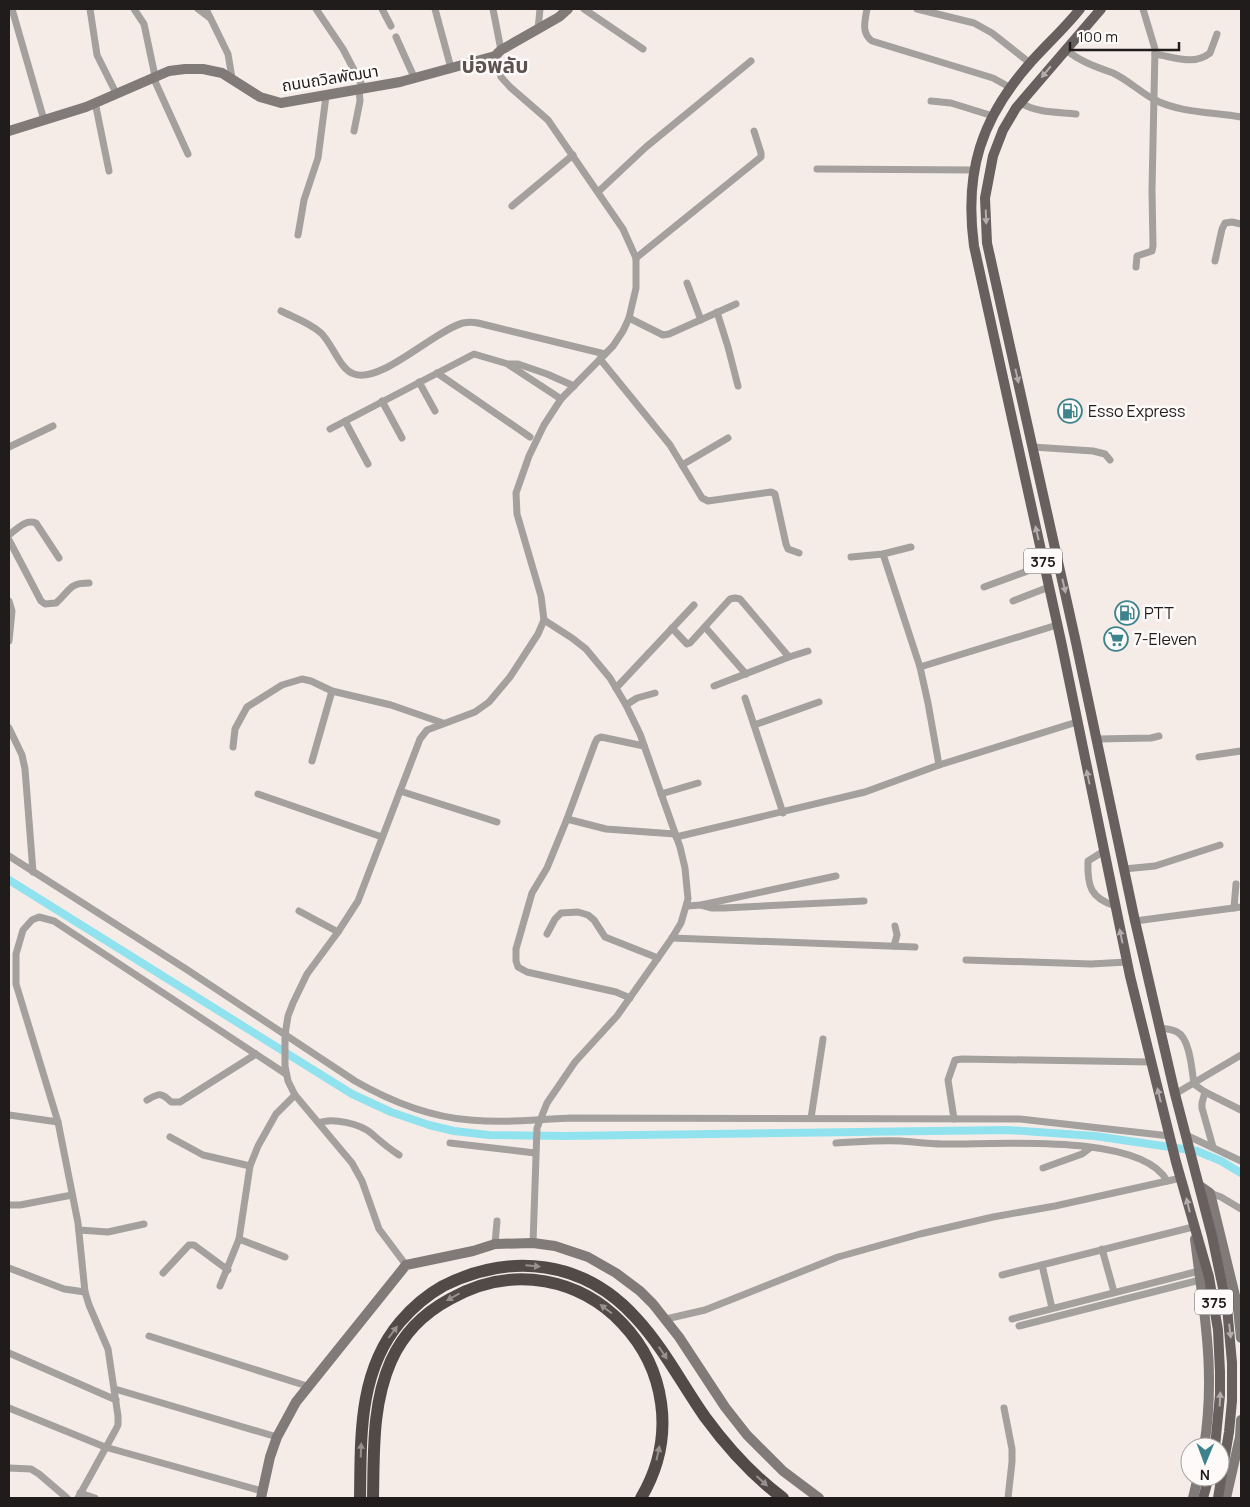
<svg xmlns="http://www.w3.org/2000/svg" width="1250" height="1507" viewBox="0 0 1250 1507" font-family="Manrope,'Noto Sans Thai',sans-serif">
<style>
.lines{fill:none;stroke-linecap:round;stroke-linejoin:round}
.canal{stroke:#90e3ee;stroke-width:8}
.street{stroke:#a4a09e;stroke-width:7}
.secondary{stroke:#807a78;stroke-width:10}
.primary{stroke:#67605e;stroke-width:10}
.highway{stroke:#514a47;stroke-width:12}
.oneway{fill:#b2adac}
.oneway2{fill:#96908e}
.labels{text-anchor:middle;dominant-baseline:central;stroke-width:5;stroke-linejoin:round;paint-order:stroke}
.shield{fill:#fefaf9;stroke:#625f5e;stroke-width:1}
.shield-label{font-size:15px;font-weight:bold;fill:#1f1c1b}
.street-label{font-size:16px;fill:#1f1c1b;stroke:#fefaf9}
.poi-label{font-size:16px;fill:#1f1c1b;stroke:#fefaf9;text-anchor:start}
.district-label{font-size:21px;font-weight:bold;fill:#5b5350;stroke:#fefaf9}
</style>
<rect width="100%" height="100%" fill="#f5ece8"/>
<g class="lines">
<polyline class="canal" points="9,880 352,1094 391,1112 429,1125 454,1131 489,1135 565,1136 1008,1130 1095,1136 1197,1151 1221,1161 1241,1173"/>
<g class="street">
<polyline points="12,9 44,120"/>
<polyline points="90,9 97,55 116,93"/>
<polyline points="134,9 144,24 155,76"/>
<polyline points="198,9 210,18"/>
<polyline points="206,9 228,54 232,78"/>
<polyline points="316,9 343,49 364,89"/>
<polyline points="382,9 391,26"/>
<polyline points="435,9 451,68"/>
<polyline points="493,9 501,50"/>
<polyline points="584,9 643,49"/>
<path d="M867,9C865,21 861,33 872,41L993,78L1011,88"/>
<polyline points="917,9 974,23 992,33 1030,63"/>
<polyline points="538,29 540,9"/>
<polyline points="396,37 414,77"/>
<path d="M1065,49C1079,61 1096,67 1113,73C1128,80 1140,92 1155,100C1181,113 1213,112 1241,117"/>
<path d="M1155,54C1174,57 1194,66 1210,53L1217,34"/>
<polyline points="153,77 188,154"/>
<polyline points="931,101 951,103 993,116"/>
<polyline points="95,102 109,171"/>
<path d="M1021,103C1037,113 1058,112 1076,114"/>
<polyline points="354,131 360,101 359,89"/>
<polyline points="817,169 974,170"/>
<polyline points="598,192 646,147 751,61"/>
<polyline points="512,206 573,155"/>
<polyline points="298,235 304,200 318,158 326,96"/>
<polyline points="636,258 761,157 761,153 754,131"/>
<polyline points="1215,261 1222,229 1225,223 1232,222 1241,224"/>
<polyline points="1136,267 1137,256 1152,251 1153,246 1152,190 1155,49 1143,9"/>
<polyline points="687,283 701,320"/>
<path d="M281,311C295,318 310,323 321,333C332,343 340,370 354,374C381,384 435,330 463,323C468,322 473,322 478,323L605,354"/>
<polyline points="717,312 728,347 738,386"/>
<polyline points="629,318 663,335 669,334 736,304"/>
<polyline points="600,359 670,445 702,498 708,501 771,492 775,494 786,544 788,549 799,553"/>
<polyline points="509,365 561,399"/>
<polyline points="437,373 530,437"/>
<polyline points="419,382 435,411"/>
<polyline points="382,401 402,438"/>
<polyline points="345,421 368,464"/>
<polyline points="330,429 474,354 508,364 518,364 547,374 574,386"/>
<polyline points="9,447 53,426"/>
<polyline points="1033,447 1093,451 1105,454 1110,460"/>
<polyline points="682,465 728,438"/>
<path d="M9,535C17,529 25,519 36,523L59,558"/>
<path d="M9,540L41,601L45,604L56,603C70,591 68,583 89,583"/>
<polyline points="883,554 920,667 928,703 939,765"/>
<polyline points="851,557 883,554 911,547"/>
<polyline points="984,587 1044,565"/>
<polyline points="9,601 12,611 9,641"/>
<polyline points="1013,601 1049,587"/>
<polyline points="705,627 746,674"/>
<polyline points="672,628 687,644 690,643 730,599 735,598 740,599 789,657 714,686"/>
<polyline points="789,657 808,651"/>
<polyline points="920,667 1057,625"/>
<polyline points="616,688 694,605"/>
<polyline points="745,698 783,813"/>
<polyline points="626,705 637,698 655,693"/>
<polyline points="754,725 819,702"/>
<polyline points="9,728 22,755 25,769 33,872"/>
<polyline points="1097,739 1151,738 1159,736"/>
<polyline points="233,747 235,729 247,707 282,685 302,679 311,681 332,691 391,705 443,723"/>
<polyline points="1199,757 1241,751"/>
<polyline points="312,761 332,691"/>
<polyline points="400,791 497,822"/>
<polyline points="258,794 382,837"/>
<polyline points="661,794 698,783"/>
<polyline points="567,819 606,829 675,834"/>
<polyline points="676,837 865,792 939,765 1077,722"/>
<path d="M1104,851L1088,861C1087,887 1091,898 1115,906"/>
<path d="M9,856L186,969L355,1081C390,1101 430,1117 470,1120C503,1123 537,1120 570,1118L1020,1119L1170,1136"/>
<polyline points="1124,869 1155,866 1220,845"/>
<polyline points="701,905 712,908 724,908 864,901"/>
<polyline points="687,906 701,905 836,876"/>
<polyline points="1234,908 1236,884"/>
<polyline points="299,911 338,932"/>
<polyline points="1135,921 1241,907"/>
<polyline points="547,934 555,919 561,913 578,912 588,915 594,920 605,937 658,958"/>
<polyline points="672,938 915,947"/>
<polyline points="894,946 897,935 895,926"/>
<polyline points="966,960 1091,964 1127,962"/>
<polyline points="630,998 616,992 527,972 518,967 516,961 516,949 532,893 547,868 567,819 595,743 597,739 601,737 644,746"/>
<path d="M1161,1028C1166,1029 1173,1029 1177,1032C1190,1038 1192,1071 1194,1084L1205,1092L1241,1110"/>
<polyline points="1205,1092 1202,1103 1202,1108 1213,1147"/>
<polyline points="1175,1094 1241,1055"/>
<path d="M147,1100C158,1094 161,1091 171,1102H180L256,1054"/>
<polyline points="9,1115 58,1122"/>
<polyline points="811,1118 823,1039"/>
<polyline points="954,1119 948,1080 955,1060 962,1059 1151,1062"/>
<path d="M319,1123C332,1117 360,1124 371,1133C380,1141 388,1148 399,1155"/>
<polyline points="1186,1135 1241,1161"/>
<polyline points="170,1137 203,1155 250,1166"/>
<polyline points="450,1143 535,1153"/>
<path d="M836,1143C858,1142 879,1140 901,1141C915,1142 929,1144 942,1144C992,1145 1141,1132 1167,1181"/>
<polyline points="1043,1168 1082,1154 1090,1148"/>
<polyline points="1210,1193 1221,1197 1241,1209"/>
<polyline points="9,1205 20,1205 72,1195"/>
<polyline points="79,1230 108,1232 144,1224"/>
<polyline points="239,1239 285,1257"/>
<polyline points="533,1243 537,1128 547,1103 575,1062 617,1016 672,938 681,923 688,899 685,868 680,847 640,734 626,705 610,678 586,649 572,638 544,620"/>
<polyline points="495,1244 497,1221"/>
<polyline points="1102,1249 1114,1292"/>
<polyline points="406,1265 379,1229 362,1181 352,1163 295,1095 288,1081 285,1066 285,1035 288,1016 293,1003 307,974 338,932 358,901 420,739 427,730 475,712 489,702 510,677 538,634 544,620 541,596 517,514 516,493 529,456 544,425 561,399 613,346 623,331 629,318 636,288 636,258 623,229 548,120 510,87 501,77 495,56"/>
<polyline points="1042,1265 1052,1308"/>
<polyline points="9,1268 64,1289 85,1292"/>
<polyline points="163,1273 189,1245 194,1245 228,1270"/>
<polyline points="1002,1275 1193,1227"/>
<polyline points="220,1286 239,1239 250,1166 258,1146 276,1114 295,1095"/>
<polyline points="666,1319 705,1310 838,1257 920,1234 993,1217 1055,1206 1181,1178"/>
<polyline points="1012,1319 1199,1271"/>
<polyline points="1019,1326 1200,1280"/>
<polyline points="149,1336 307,1386"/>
<polyline points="9,1353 116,1400"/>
<polyline points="115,1389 277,1437"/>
<polyline points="9,1408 105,1447 262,1491"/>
<polyline points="1004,1408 1012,1449 1012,1462 1008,1498"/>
<polyline points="9,1468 31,1469 39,1474 67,1498"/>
<polyline points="80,1493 95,1498"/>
<polyline points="78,1498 115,1431 118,1425 118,1416 108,1349 89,1305 85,1292 78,1223 58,1122 16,984 16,954 23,930 32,920 39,917 54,921 286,1074"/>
</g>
<g class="secondary">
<polyline points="9,131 86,107 169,71 185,69 203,69 222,73 260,97 281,103 400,82 495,56 501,50 559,17 568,9"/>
<polyline points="1200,1186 1210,1193 1238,1308 1241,1338"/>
<path d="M1195,1239C1204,1312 1216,1373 1204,1447"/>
<polyline points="261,1498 270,1457 277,1437 296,1402 406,1265 473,1251 495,1244 533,1243 555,1246 588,1257 616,1273 640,1291 653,1304 679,1337 725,1407 747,1435 783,1471 819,1498"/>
<polyline points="1193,1498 1198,1477"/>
<polyline points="1226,1498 1240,1437 1241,1420"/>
</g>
<g class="primary">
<path d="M1080,9C1065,28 1047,44 1031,62C981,118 964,172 974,246L1061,641L1130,976L1176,1162L1209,1277L1218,1330L1220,1372V1395L1215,1447"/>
<polyline points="1101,9 1016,108 1003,130 993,156 985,198 987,243 1075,638 1135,921 1175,1094 1212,1236 1227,1307 1232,1363 1232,1401 1229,1432 1218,1498"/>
<polyline points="1203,1498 1209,1477"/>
</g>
<g class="highway">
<path d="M360,1498C361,1437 358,1372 400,1322C412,1308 427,1295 443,1286C511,1252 584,1260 636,1318C663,1347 682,1384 705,1417C727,1447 753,1476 783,1498"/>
<path d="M373,1498C374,1452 372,1404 391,1361C403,1334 424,1313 450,1299C580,1226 716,1371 641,1498"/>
</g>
</g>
<defs><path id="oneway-solid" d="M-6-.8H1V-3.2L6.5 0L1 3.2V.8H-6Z" transform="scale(1.25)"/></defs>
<g class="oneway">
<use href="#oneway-solid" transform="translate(1046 72) rotate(130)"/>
<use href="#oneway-solid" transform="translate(986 217) rotate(88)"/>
<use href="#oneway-solid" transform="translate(1017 376) rotate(77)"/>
<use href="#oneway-solid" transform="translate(1037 533) rotate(-103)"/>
<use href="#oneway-solid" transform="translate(1064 586) rotate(77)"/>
<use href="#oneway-solid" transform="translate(1088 777) rotate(-102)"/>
<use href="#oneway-solid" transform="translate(1121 936) rotate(-102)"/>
<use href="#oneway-solid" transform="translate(1159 1095) rotate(-104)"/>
<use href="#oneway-solid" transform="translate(1188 1205) rotate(-104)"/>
<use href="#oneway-solid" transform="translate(1230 1331) rotate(83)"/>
<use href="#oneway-solid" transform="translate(1220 1399) rotate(-87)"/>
</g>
<g class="oneway2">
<use href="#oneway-solid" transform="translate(533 1266) rotate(5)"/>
<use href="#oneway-solid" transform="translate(453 1297) rotate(151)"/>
<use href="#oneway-solid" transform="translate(606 1309) rotate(-143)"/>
<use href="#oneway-solid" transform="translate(393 1332) rotate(-53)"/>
<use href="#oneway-solid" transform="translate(663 1353) rotate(56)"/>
<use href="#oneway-solid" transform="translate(361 1450) rotate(-88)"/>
<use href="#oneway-solid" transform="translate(658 1453) rotate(-78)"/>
<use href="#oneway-solid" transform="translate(762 1481) rotate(42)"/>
</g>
<defs>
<g id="fuel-ring" transform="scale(1.25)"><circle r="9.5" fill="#fefaf9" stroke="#3c838c" stroke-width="1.5"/><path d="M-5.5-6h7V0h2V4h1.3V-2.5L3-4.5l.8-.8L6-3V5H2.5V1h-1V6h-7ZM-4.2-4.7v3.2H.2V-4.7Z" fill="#3c838c"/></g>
<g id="supermarket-ring" transform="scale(1.25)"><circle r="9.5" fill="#fefaf9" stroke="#3c838c" stroke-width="1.5"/><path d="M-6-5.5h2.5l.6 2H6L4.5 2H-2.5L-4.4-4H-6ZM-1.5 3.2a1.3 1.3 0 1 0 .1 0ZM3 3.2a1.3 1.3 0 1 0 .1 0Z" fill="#3c838c"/></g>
</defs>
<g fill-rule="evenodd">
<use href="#fuel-ring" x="1070" y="411"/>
<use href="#fuel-ring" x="1127" y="613"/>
<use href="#supermarket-ring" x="1116" y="639"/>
</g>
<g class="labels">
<g class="shield">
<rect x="1024" y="548.5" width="38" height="25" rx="4"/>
<rect x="1195" y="1289.5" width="38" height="25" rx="4"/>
</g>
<g class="shield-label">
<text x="1043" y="561">375</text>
<text x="1214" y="1302">375</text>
</g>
<g class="street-label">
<text transform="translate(330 78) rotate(-9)">ถนนถวิลพัฒนา</text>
</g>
<g class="poi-label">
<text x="1088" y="411">Esso Express</text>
<text x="1144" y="613">PTT</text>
<text x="1134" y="639">7-Eleven</text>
</g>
<g class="district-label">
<text x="495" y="65">บ่อพลับ</text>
</g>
</g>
<rect width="1250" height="1507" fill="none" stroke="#1f1c1b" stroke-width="20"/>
<g transform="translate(1205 1462) rotate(181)"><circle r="24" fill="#fefaf9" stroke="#a5a1a0"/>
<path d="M0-4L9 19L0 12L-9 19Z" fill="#3c838c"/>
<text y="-8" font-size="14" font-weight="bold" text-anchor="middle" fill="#1f1c1b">N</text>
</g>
<path d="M1070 42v8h109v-8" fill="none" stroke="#1f1c1b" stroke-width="2.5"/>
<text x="1078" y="42" font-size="15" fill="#1f1c1b" stroke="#fefaf9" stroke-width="4" paint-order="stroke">100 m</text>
</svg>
